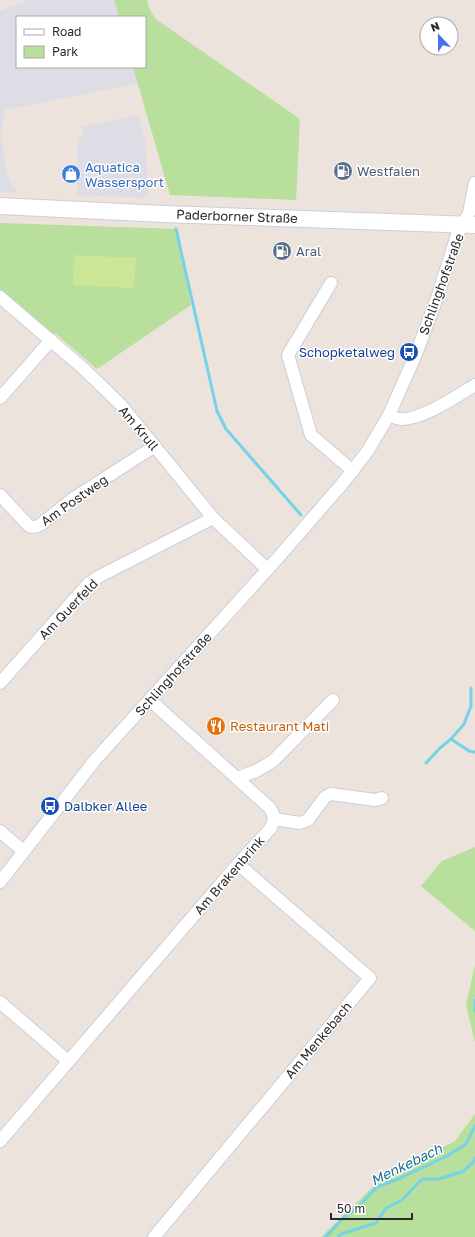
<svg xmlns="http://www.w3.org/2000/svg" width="475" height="1237" viewBox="0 0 475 1237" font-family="'Golos Text',sans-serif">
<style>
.industrial{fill:#dedce4}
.green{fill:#b8df9b}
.pitch{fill:#cbe697}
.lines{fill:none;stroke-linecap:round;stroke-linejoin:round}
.stream{stroke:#74d3e8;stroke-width:3}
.street-casing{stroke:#cbcfdb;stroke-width:14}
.secondary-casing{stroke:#cbcfdb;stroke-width:18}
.street{stroke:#fff;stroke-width:12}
.secondary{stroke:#fff;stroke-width:16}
.labels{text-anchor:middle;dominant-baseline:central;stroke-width:3;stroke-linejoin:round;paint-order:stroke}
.shop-label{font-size:13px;fill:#366cbe;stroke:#fff;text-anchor:start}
.service-label{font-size:13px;fill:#4e5e75;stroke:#fff;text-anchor:start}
.street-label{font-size:13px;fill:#2a2a2a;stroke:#fff}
.transit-label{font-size:13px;fill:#164399;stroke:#fff;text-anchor:end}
.food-label{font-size:13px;fill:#c56008;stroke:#fff;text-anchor:start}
.water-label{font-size:14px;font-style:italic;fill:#147293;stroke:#fff}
</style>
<rect width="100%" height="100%" fill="#ebe3dc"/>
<g class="industrial">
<polygon points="28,0 114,0 119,17 17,17 17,67 133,67 138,83 5,110 1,134 7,173 13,187 18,193 0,192 0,11"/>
<polygon points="138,115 146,145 148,198 77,195 77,138 84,137 82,127"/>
</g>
<g class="green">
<path d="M114,0H147C148,8 152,14 157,20L300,119L296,200L170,195L133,67H145V17H119Z"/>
<polygon points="0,223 178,229 191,305 97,369 55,333 51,335 0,293"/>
<polygon points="475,847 475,931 421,886 442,861"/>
<polygon points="475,965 475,1042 466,1005"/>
<polygon points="475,1114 475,1237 321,1237 379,1181 455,1141"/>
</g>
<polygon class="pitch" points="74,255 136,258 134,288 73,285"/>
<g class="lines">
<g class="stream">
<polyline points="176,229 217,411 226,429 301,515"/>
<polyline points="471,688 471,706 464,724 451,739 469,751 475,752"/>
<polyline points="426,763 440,748 451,739"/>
<polyline points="475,1000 475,1011"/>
<polyline points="326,1237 344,1217 357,1208 377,1187 398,1179 447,1156 466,1144 475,1126"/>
<polyline points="338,1237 341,1234 376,1223 386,1208 402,1200 422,1179 439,1179 464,1171 474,1161 475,1158"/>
</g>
<g class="street-casing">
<g id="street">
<polyline points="331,283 288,355 311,435 353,471"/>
<polyline points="0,297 84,369 121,405 213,518 267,569"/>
<polyline points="0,398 51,340"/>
<path d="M389,415C393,417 397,419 401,419C422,420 457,396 475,385"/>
<path d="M0,495L29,526C33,528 36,527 40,525L74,498L155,446"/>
<polyline points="0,683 88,584 98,577 213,518"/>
<polyline points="237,778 256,771 273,761 333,700"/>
<polyline points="274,819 300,823 308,820 325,797 331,794 375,800 382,798"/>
<polyline points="0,831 23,851"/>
<polyline points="0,882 95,760 277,559 342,484 367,452 389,415 416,354 437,298 457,235 469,213 475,183"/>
<polyline points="0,1002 68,1061"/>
<path d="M0,1141L238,864L270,829C275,821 275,816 270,808L150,700"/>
<polyline points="154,1237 370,978 238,864"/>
</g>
</g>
<g class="secondary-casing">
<polyline id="secondary" points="0,206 164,214 475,225"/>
</g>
<use href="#street" class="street"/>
<use href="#secondary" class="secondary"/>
</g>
<defs>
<g id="fuel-disc" transform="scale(1)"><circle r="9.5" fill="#5c6f8a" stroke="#fff"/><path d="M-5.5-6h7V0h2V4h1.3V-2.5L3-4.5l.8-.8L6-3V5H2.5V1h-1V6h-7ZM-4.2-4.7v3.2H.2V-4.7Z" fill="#fff"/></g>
<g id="shop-disc" transform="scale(1)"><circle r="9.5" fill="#3f7fe0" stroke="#fff"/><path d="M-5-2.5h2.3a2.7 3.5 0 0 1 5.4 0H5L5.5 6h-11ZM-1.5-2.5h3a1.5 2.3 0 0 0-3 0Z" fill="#fff"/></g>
<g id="bus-disc" transform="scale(1)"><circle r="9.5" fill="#1a4fb4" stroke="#fff"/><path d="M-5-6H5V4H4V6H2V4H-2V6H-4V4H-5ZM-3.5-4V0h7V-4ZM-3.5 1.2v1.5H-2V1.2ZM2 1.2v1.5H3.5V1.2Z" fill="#fff"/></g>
<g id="restaurant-disc" transform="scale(1)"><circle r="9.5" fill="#e8710a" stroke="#fff"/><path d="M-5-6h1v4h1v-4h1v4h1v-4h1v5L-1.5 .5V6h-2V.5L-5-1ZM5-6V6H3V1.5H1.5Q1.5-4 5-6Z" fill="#fff"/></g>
</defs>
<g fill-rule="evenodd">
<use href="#fuel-disc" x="343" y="171"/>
<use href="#shop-disc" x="71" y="174"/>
<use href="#fuel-disc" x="282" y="251"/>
<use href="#bus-disc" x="409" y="352"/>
<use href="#restaurant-disc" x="216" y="726"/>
<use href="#bus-disc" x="50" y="806"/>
</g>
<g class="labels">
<g class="shop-label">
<text x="85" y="167">Aquatica<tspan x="85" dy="15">Wassersport</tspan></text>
</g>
<g class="service-label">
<text x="357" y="171">Westfalen</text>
<text x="296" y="251">Aral</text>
</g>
<g class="street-label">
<text transform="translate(237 216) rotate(2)">Paderborner Straße</text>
<text transform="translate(441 284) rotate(-70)">Schlinghofstraße</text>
<text transform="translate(139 428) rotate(50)">Am Krull</text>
<text transform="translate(74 500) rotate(-35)">Am Postweg</text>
<text transform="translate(68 609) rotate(-46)">Am Querfeld</text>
<text transform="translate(173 674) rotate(-48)">Schlinghofstraße</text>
<text transform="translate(229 875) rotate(-49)">Am Brakenbrink</text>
<text transform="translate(318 1040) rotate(-50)">Am Menkebach</text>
</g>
<g class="transit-label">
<text x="395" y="352">Schopketalweg</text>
<text x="64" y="806" text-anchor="start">Dalbker Allee</text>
</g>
<g class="food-label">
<text x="230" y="726">Restaurant Mati</text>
</g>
<g class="water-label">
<text transform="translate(406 1164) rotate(-26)">Menkebach</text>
</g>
</g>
<rect x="16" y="16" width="130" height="52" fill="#ffffff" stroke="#aaaaaa"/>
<rect x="24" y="29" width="20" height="6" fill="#ffffff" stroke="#aaaaaa"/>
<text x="52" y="36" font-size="12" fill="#2a2a2a">Road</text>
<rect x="24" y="46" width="20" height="12" fill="#b8df9b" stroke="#aaaaaa"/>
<text x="52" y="56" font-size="12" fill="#2a2a2a">Park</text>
<g transform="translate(439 36) rotate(338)"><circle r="19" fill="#ffffff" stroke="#aaaaaa"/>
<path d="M0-3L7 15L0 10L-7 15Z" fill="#4473f0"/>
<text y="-6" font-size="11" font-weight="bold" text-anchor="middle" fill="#2a2a2a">N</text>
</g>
<path d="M331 1213v6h81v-6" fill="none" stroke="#2a2a2a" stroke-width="2"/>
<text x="337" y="1213" font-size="12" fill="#2a2a2a" stroke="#ffffff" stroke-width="3" paint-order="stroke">50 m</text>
</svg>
